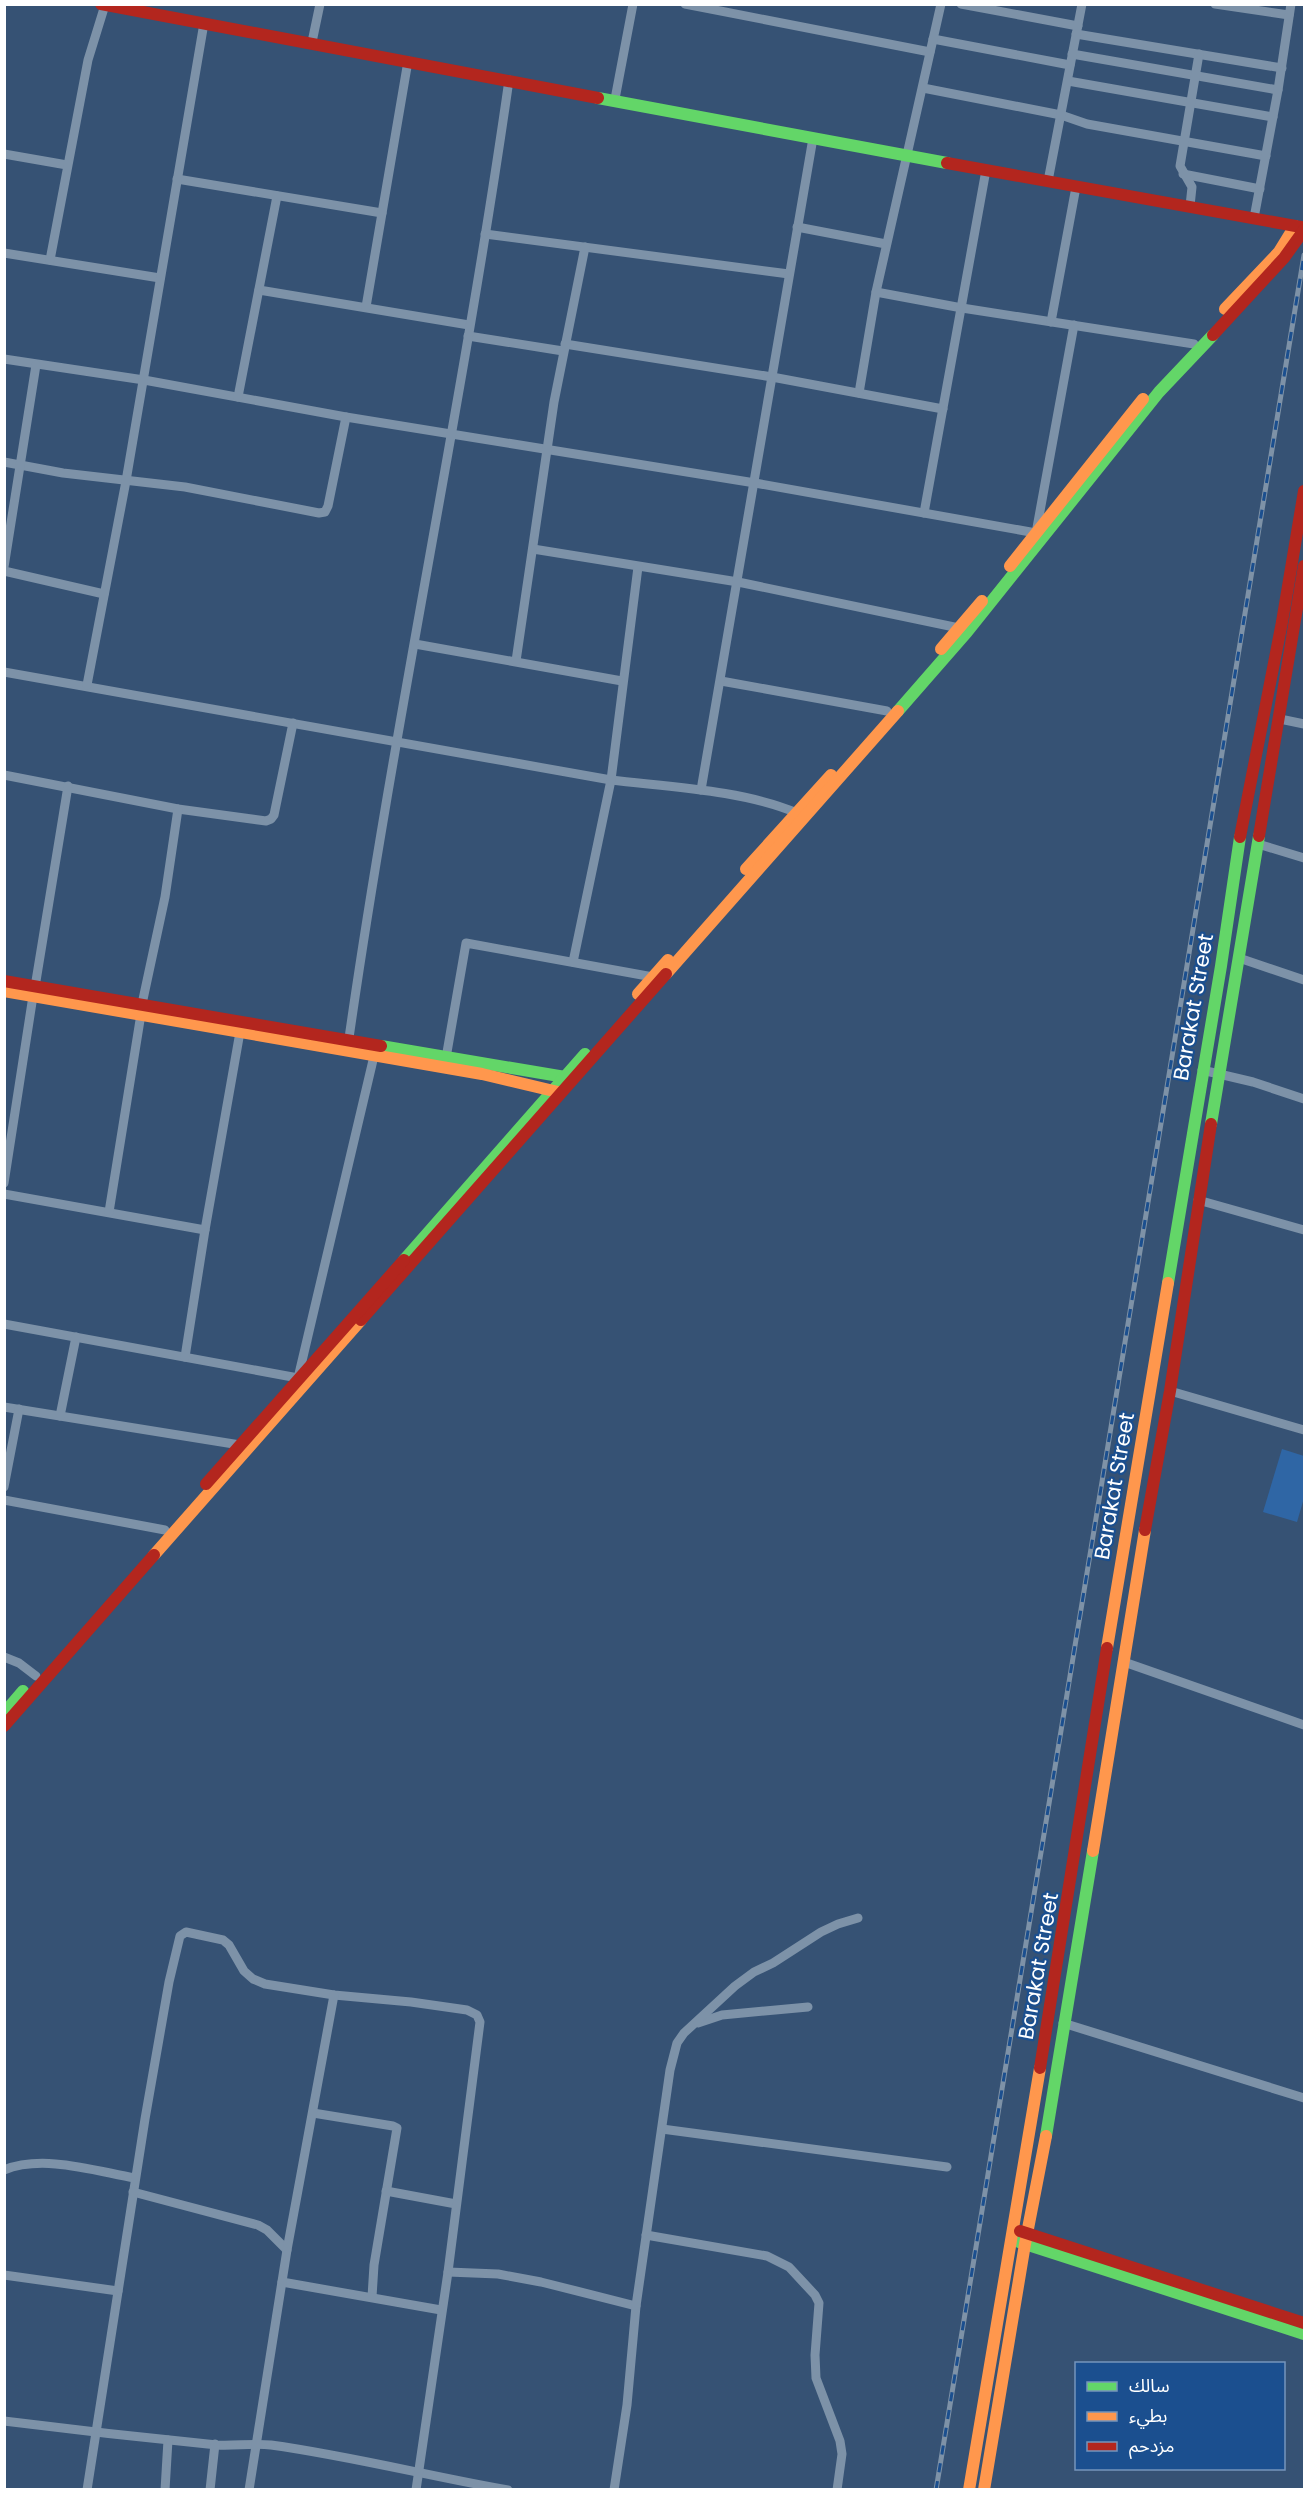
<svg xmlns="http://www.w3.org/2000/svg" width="1309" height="2494" viewBox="0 0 1309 2494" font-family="Poppins,'Noto Sans Arabic',sans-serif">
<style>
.green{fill:#2f66a5}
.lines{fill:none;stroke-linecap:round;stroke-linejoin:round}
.street{stroke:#7d92a8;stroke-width:9}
.fast{stroke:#63d668;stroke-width:12}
.slow{stroke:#ff974d;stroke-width:12}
.jam{stroke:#b3261e;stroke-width:12}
.rail-casing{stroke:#7e92a7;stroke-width:5}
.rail{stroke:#1b4f8f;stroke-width:3;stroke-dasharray:9;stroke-linecap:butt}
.labels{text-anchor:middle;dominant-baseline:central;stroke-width:4.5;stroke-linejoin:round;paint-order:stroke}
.street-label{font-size:21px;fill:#fff;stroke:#1b4f8f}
</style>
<rect width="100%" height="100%" fill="#365274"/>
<polygon class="green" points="1282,1449 1304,1456 1304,1498 1297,1522 1263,1512"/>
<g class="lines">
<g class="street">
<polyline points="685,4 930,52"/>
<polyline points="961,4 1078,26"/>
<polyline points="1215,4 1289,15"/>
<polyline points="1076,34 1282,68"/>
<polyline points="933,39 1070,65"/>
<polyline points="312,42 320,4"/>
<polyline points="1072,54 1278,90"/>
<polyline points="1068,81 1273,117"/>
<polyline points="923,88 1061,115 1087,124 1266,156"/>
<polyline points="615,99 633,4"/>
<polyline points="4,154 67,165"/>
<polyline points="1183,174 1260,189"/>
<polyline points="177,179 382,213"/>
<polyline points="1048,181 1082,4"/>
<polyline points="1190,206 1192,187 1180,166 1199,54"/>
<polyline points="1254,218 1278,90 1291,4"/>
<polyline points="797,227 886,244"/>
<polyline points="485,234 789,274"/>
<polyline points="4,253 160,278"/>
<polyline points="50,260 88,60 105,5"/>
<polyline points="259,290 469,325"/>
<polyline points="876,292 962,308 1194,344"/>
<polyline points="366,307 408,61"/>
<polyline points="1051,322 1076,187"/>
<polyline points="468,336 563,351"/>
<polyline points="565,344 772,377 943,409"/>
<polyline points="4,359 144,380 346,417 755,483 1036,533 1074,325"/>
<polyline points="859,393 876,292 941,4"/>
<polyline points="238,397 277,196"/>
<polyline points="4,462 63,473 185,487 319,513 325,512 328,506 346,417"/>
<polyline points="924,513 986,170"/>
<polyline points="533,549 738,582 959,628"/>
<polyline points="4,567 36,365"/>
<polyline points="4,571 104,594"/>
<polyline points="415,644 622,681"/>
<polyline points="516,661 554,402 585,247"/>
<path d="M4,672L611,780C669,787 743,790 797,813"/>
<polyline points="721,681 887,711"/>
<polyline points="87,685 126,481 204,23"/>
<polyline points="1280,719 1304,724"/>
<polyline points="4,775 178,809 266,821 271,819 274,815 293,723"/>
<polyline points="701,790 813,138"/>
<polyline points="1258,844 1304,858"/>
<polyline points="1239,958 1304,980"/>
<polyline points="573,962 611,780 638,567"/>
<polyline points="35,987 68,786"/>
<polyline points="142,1004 165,897 178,809"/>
<path d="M348,1045C394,722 463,403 509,80"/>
<polyline points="446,1058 466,943 653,977"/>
<polyline points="1202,1070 1253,1082 1304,1099"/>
<polyline points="4,1183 33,996"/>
<polyline points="4,1194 205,1230"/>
<polyline points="1198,1200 1304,1230"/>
<polyline points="109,1212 141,1014"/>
<polyline points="4,1324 298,1378 374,1056"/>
<polyline points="185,1357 205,1230 240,1032"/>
<polyline points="1170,1391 1304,1430"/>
<polyline points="4,1407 240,1445"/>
<polyline points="60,1416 76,1337"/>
<polyline points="4,1487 19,1409"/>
<polyline points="4,1500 165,1530"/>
<polyline points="4,1657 19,1663 36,1676"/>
<polyline points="1124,1662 1304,1725"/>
<polyline points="698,2023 722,2015 808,2007"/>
<polyline points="1063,2023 1304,2098"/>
<polyline points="313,2113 393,2126 397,2128 374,2265 372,2297"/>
<polyline points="662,2129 947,2167"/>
<path d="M4,2170C43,2154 95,2171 135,2178"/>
<polyline points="386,2191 456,2204"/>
<polyline points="133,2192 258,2225 267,2230 287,2250"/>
<polyline points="646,2235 767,2256 789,2267 815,2295 819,2303 815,2355 816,2378 840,2441 842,2454 837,2490"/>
<polyline points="448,2272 498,2274 541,2282 636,2306"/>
<polyline points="4,2275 118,2291"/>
<polyline points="282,2282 441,2310"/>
<path d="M4,2421C75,2430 146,2438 217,2445C235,2446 253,2443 271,2445C351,2456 428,2476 508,2490"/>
<polyline points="87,2490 145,2119 169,1982 180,1936 186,1932 223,1940 229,1945 244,1971 253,1979 265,1984 334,1995 411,2002 467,2010 477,2015 480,2022 448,2272 416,2490"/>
<polyline points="165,2490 168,2440"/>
<polyline points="210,2490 215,2444"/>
<polyline points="249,2490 287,2250 334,1995"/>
<polyline points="614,2490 627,2405 636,2306 670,2070 677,2043 684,2033 735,1986 754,1972 773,1963 821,1932 838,1924 858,1918"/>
</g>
<g class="fast">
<polyline points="598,98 947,163"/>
<polyline points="898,711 967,632 1159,392 1213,335"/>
<polyline points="381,1046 571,1078"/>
<polyline points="1211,1124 1259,836"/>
<polyline points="404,1260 585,1054"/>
<polyline points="1168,1283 1221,966 1240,837"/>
<polyline points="4,1713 23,1691"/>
<polyline points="1046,2136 1093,1851"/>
<polyline points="1019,2242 1304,2334"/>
</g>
<g class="slow">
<polyline points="1225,309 1279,252 1295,226"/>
<polyline points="1010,566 1143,399"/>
<polyline points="941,649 982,601"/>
<polyline points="746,869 831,775"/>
<polyline points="666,974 898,711"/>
<polyline points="4,991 482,1074 558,1092"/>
<polyline points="638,994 668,960"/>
<polyline points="154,1555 361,1320"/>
<polyline points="1107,1648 1168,1283"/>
<polyline points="1093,1851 1145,1530"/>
<polyline points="969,2490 1040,2068"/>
<polyline points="984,2490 1025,2244 1046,2136"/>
</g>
<g class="jam">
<polyline points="101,4 598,98"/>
<polyline points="947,163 1301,227"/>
<polyline points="1213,335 1284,258 1304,230"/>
<polyline points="1259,836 1304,566"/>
<polyline points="1240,837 1282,622 1304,491"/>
<polyline points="4,981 381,1046"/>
<polyline points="361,1320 666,974"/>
<polyline points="206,1484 404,1260"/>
<polyline points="1145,1530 1170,1391 1211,1124"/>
<polyline points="4,1726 154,1555"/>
<polyline points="1040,2068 1107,1648"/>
<polyline points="1020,2231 1304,2323"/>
</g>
<g class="rail-casing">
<polyline id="rail" points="936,2490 1304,255"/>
</g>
<use href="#rail" class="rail"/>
</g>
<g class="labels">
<g class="street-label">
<text transform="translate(1193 1007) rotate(-80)">Barakat Street</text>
<text transform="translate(1114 1486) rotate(-80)">Barakat Street</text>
<text transform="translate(1038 1966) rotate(-80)">Barakat Street</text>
</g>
</g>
<rect width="1309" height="2494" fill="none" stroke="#ffffff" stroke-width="12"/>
<rect x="1075" y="2362" width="210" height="108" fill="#1b4f8f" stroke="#7695bc" stroke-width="1.5"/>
<rect x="1087" y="2382" width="30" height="9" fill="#63d668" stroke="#7695bc" stroke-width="1.5"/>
<text x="1129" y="2392" font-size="18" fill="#ffffff">سالك</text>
<rect x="1087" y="2412" width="30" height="9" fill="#ff974d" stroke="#7695bc" stroke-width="1.5"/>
<text x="1129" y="2422" font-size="18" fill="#ffffff">بطيء</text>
<rect x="1087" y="2442" width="30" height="9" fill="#b3261e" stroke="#7695bc" stroke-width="1.5"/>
<text x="1129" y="2452" font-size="18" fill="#ffffff">مزدحم</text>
</svg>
